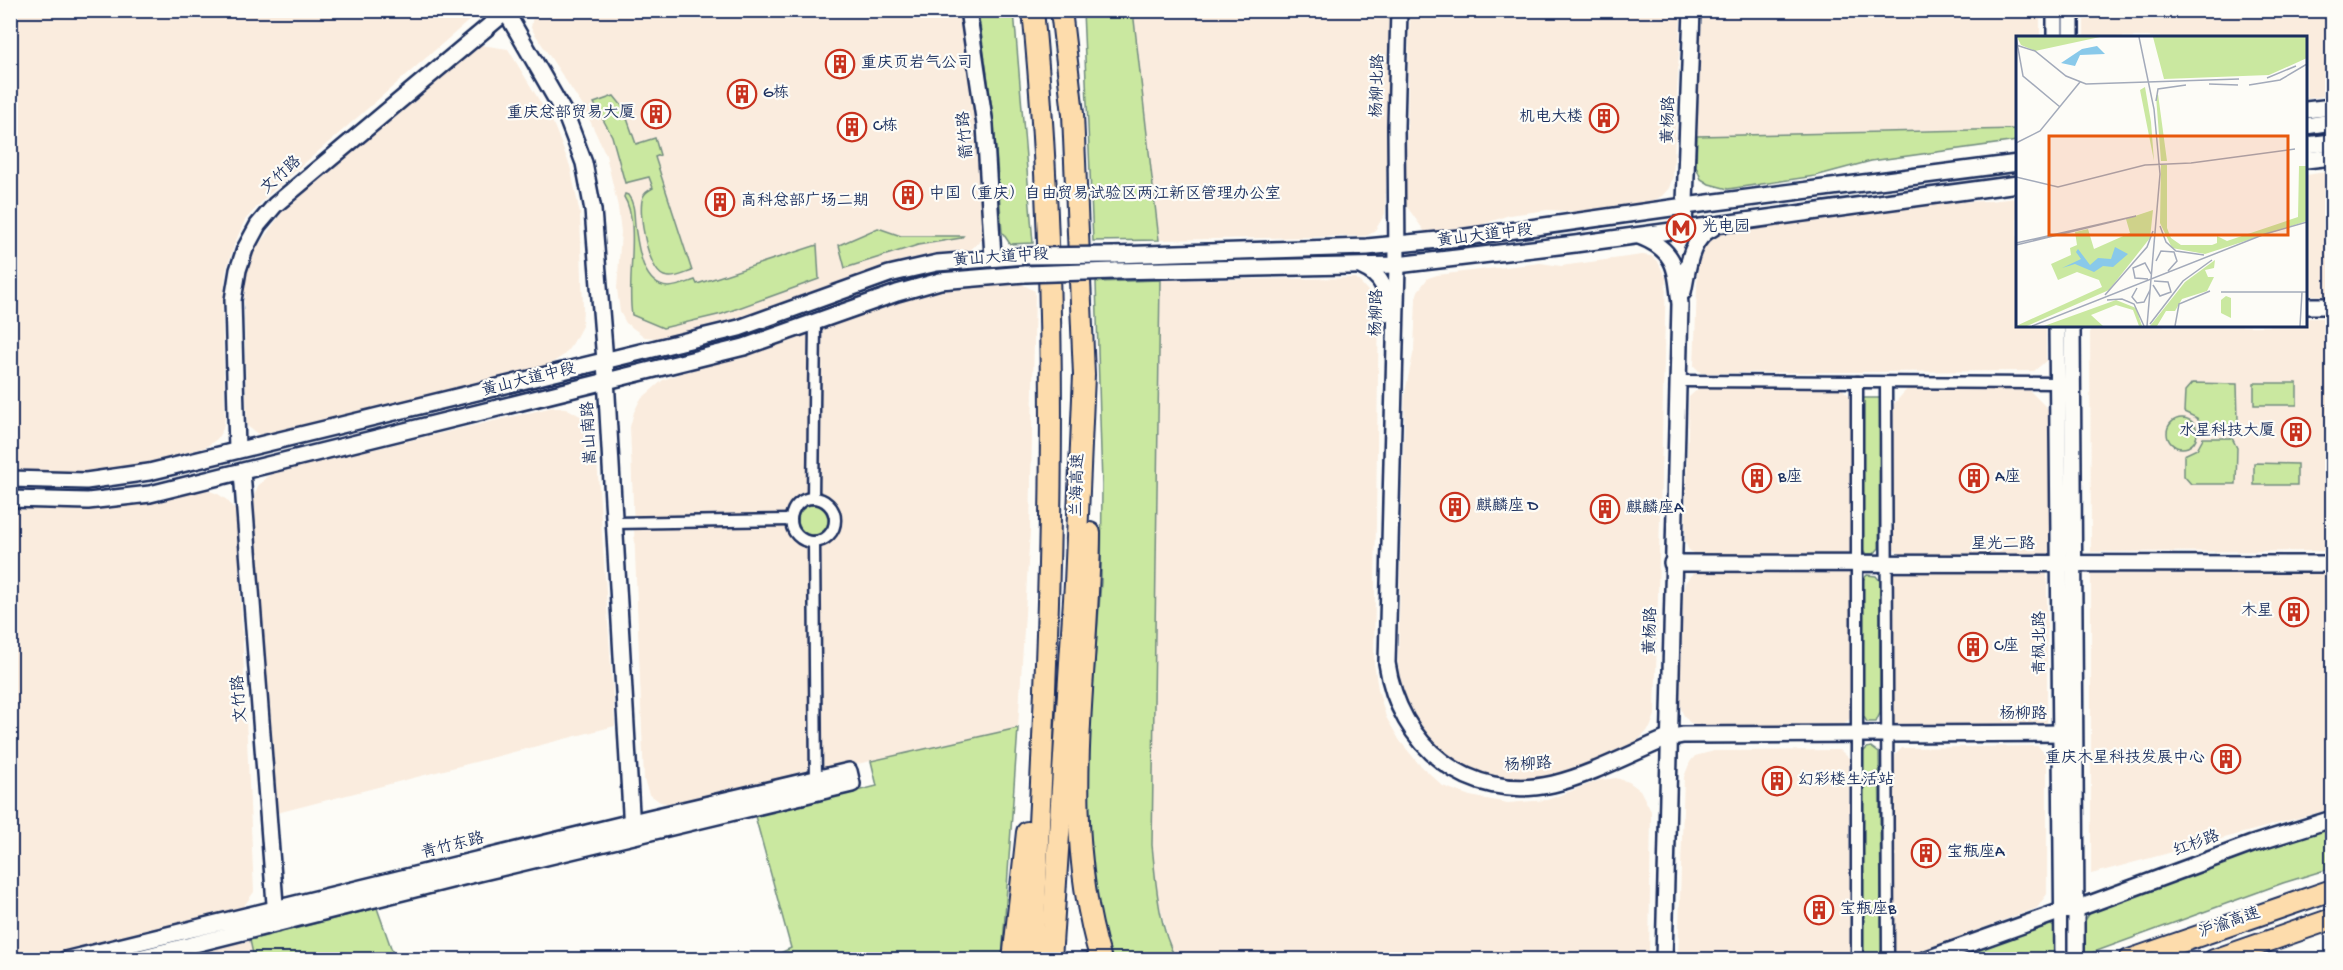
<svg xmlns="http://www.w3.org/2000/svg" width="2343" height="970" viewBox="0 0 2343 970" font-family="'Gochi Hand','LXGW WenKai TC',sans-serif">
<style>
.built{fill:#faecde}
.green{fill:#cae8a0;stroke:#728c7f;stroke-width:1.5}
.lines{fill:none;stroke-linecap:round;stroke-linejoin:round}
.street-casing{stroke:#1b2f5e;stroke-width:15}
.secondary-casing{stroke:#1b2f5e;stroke-width:20}
.highway-casing{stroke:#1b2f5e;stroke-width:24}
.street{stroke:#fdfcf7;stroke-width:10}
.secondary{stroke:#fdfcf7;stroke-width:15}
.highway{stroke:#fddcac;stroke-width:20}
.secondary-bridge-casing{stroke:#1b2f5e;stroke-width:20;stroke-linecap:butt}
.secondary-bridge{stroke:#fdfcf7;stroke-width:15}
.labels{text-anchor:middle;dominant-baseline:central;stroke-width:4.5;stroke-linejoin:round;paint-order:stroke}
.poi-label{font-size:16px;fill:#1b2f5e;stroke:#fdfcf7;text-anchor:start}
.street-label{font-size:16px;fill:#1b2f5e;stroke:#fdfcf7}
.inset-road{fill:none;stroke:#a3aaba;stroke-width:1.5}
.view{fill:#e8590c;fill-opacity:0.15;stroke:#e8590c;stroke-width:3}
.inset-edge{fill:none;stroke:#1b2f5e;stroke-width:3}
</style>
<rect width="100%" height="100%" fill="#fdfcf7"/>
<filter id="ink" filterUnits="userSpaceOnUse"><feTurbulence type="fractalNoise" baseFrequency=".0167" numOctaves="2"/><feDisplacementMap in="SourceGraphic" scale="12" xChannelSelector="R" yChannelSelector="G"/><feConvolveMatrix kernelMatrix="1 2 1 2 8 2 1 2 1" color-interpolation-filters="sRGB"/></filter>
<g filter="url(#ink)">
<g class="built">
<polygon points="534,10 960,11 977,126 984,238 970,250 939,253 904,260 731,323 668,339 645,337 626,323 620,312 617,289 621,232 618,207 606,155 584,108 531,28"/>
<polygon points="10,11 480,11 268,195 245,220 234,245 226,271 222,310 225,418 223,429 217,439 206,447 150,463 87,473 35,473 11,470"/>
<polygon points="1133,11 1391,11 1385,214 1374,232 1366,236 1159,240"/>
<polygon points="1410,11 1681,11 1673,177 1669,188 1662,196 1651,202 1579,212 1548,210 1509,215 1481,225 1425,232 1405,204"/>
<polygon points="1702,11 2040,11 2040,37 2018,38 2017,129 1697,136"/>
<polygon points="2084,11 2332,11 2332,95 2306,99 2306,38 2084,37"/>
<polygon points="481,45 508,49 553,123 570,166 580,214 583,308 582,326 573,343 564,355 546,367 259,435 247,426 244,300 246,274 253,253 283,211"/>
<polygon points="2332,171 2332,296 2306,295 2306,175"/>
<polygon points="2017,198 2018,326 2046,326 2046,361 2034,371 1701,373 1694,366 1698,261 1705,244 1716,231 1929,202 1989,201"/>
<polygon points="1642,255 1651,256 1658,262 1666,278 1655,715 1650,728 1634,745 1564,777 1512,782 1476,772 1446,756 1424,734 1407,705 1400,684 1398,660 1405,392 1414,350 1416,298 1418,291 1428,278 1437,275 1540,263 1561,266"/>
<polygon points="1356,278 1379,303 1374,663 1378,689 1386,717 1400,741 1418,763 1443,786 1470,796 1508,803 1547,800 1600,780 1616,778 1629,782 1640,790 1651,811 1649,959 1176,959 1171,949 1158,899 1152,845 1160,280"/>
<polygon points="1020,283 1035,291 1030,531 1018,728 674,805 660,802 649,794 644,780 630,427 634,412 640,400 663,380 681,373 747,355 897,302 942,290"/>
<polygon points="2306,318 2332,318 2332,551 2091,552 2090,326 2306,326"/>
<polygon points="2025,386 2052,413 2054,546 2045,558 1906,558 1891,548 1892,406 1909,387"/>
<polygon points="1700,387 1840,387 1853,399 1852,549 1844,557 1703,558 1695,555 1688,549 1685,541 1689,397"/>
<polygon points="553,407 566,408 582,417 590,429 596,444 615,726 277,813 252,501 258,486 268,476 279,471"/>
<polygon points="207,490 218,494 227,500 235,510 237,520 254,892 241,910 229,915 39,959 11,960 11,507 87,507 149,500"/>
<polygon points="1844,569 1852,577 1851,717 1842,727 1699,727 1689,722 1683,714 1680,705 1683,592 1685,583 1691,575 1702,570"/>
<polygon points="1890,569 2047,569 2047,725 1890,726"/>
<polygon points="2332,572 2332,809 2091,874 2091,573"/>
<polygon points="2038,746 2047,756 2047,894 2037,908 1900,959 1893,953 1893,757 1902,748"/>
<polygon points="1840,750 1849,758 1850,959 1678,959 1684,777 1690,762 1695,756 1714,751"/>
<polygon points="250,940 254,959 169,960"/>
</g>
<g class="green">
<polygon points="978,11 1014,11 1033,243 1010,244 1002,232 994,124"/>
<polygon points="1083,11 1133,11 1159,240 1093,241"/>
<polygon points="1831,11 1903,11 1896,16 1836,16"/>
<path d="M614,96L623,107L636,144L655,138L660,155L655,157L692,271C683,274 674,279 664,276C648,271 637,211 643,197C645,192 649,190 653,188L649,177L625,183L612,136L594,103Z"/>
<polygon points="2017,129 2017,141 1871,161 1815,176 1728,189 1709,184 1701,179 1696,166 1697,136"/>
<path d="M625,194L628,195C635,204 634,215 635,226C638,246 642,285 668,287C677,287 686,283 695,280L697,284L817,245L819,279L722,314L663,328L632,315C626,281 641,223 624,197Z"/>
<polygon points="878,228 901,236 963,236 961,238 918,245 845,268 839,245"/>
<path d="M1160,280L1152,845C1156,883 1158,925 1176,959H1110L1087,856L1088,752L1101,582L1102,486L1096,282Z"/>
<polygon points="2192,383 2237,384 2238,420 2232,430 2204,430 2197,418 2184,412 2185,391"/>
<rect x="2254" y="383" width="43" height="22"/>
<polygon points="1862,398 1880,398 1879,548 1874,554 1866,554 1861,547"/>
<circle cx="2182" cy="433" r="15"/>
<polygon points="2203,438 2232,438 2237,448 2236,484 2191,484 2184,476 2184,455 2197,449"/>
<polygon points="2254,463 2297,464 2297,485 2254,485"/>
<circle cx="813" cy="520" r="15"/>
<polygon points="1867,575 1876,576 1880,581 1880,713 1876,722 1867,722 1862,714 1862,581"/>
<polygon points="1018,728 1002,959 768,959 791,948 755,816 877,786 871,761"/>
<polygon points="1871,747 1879,753 1882,959 1863,959 1862,753 1867,748"/>
<polygon points="2332,826 2332,868 2283,883 2075,959 1938,960 2046,921 2055,928 2086,919 2091,911 2253,849"/>
<polygon points="377,908 395,959 254,959 250,940"/>
</g>
<g class="lines">
<g class="street-casing">
<g id="street">
<polyline points="1677,381 2057,383"/>
<polyline points="1857,382 1857,960"/>
<polyline points="1886,383 1888,960"/>
<polyline points="813,498 815,322"/>
<circle cx="813" cy="520" r="22"/>
<polyline points="615,523 791,520"/>
<polyline points="814,542 816,785"/>
</g>
</g>
<g class="secondary-casing">
<g id="secondary">
<polyline points="968,10 985,125 993,257"/>
<path d="M1399,10L1396,126L1397,265L1387,663C1399,746 1468,803 1553,784C1591,775 1632,753 1668,738L1683,735L2074,733"/>
<polyline points="2055,10 2055,38"/>
<polyline points="506,12 567,118 584,163 593,210 605,361 632,830"/>
<polyline points="2071,38 2071,10"/>
<polyline points="2306,110 2332,107"/>
<polyline points="2306,126 2332,122"/>
<polyline points="2306,145 2332,142"/>
<polyline points="2306,160 2332,157"/>
<polyline points="1684,230 1692,10"/>
<path d="M1639,236C1676,250 1676,268 1680,304L1664,960"/>
<polyline points="1114,255 1367,247 1459,238 1685,206 2018,163"/>
<path d="M1362,267C1383,276 1388,291 1387,313"/>
<polyline points="1115,271 1397,265 1575,244 2018,184"/>
<path d="M1683,292C1688,269 1689,239 1713,228"/>
<polyline points="2306,306 2332,306"/>
<polyline points="2057,326 2063,960"/>
<polyline points="2072,326 2076,918"/>
<polyline points="237,450 233,300 238,270 245,249 258,225 275,205 508,10"/>
<polyline points="242,472 276,917"/>
<polyline points="10,479 86,481 149,472 739,328 889,274 937,263 1025,256"/>
<polyline points="10,499 88,501 150,494 744,347 897,293 940,281 1025,274"/>
<polyline points="1672,563 2332,564"/>
<polyline points="2076,909 2252,844 2332,819"/>
<polyline points="65,960 632,822 849,771 852,784 479,873 131,960"/>
<polyline points="1924,960 2062,911"/>
</g>
</g>
<g class="highway-casing">
<g id="highway">
<path d="M1090,533C1089,678 1058,817 1101,960"/>
<polyline points="1013,960 1027,832"/>
<path d="M1032,960C1049,643 1064,327 1033,10"/>
<polyline points="1051,960 1075,584 1084,375 1073,114 1061,10"/>
<polyline points="2129,960 2332,890"/>
<polyline points="2214,960 2332,919"/>
</g>
</g>
<use href="#street" class="street"/>
<use href="#secondary" class="secondary"/>
<use href="#highway" class="highway"/>
<g class="secondary-bridge-casing">
<g id="secondary-bridge">
<polyline points="1025,256 1114,255"/>
<polyline points="1025,274 1115,271"/>
<polyline points="2076,918 2076,960"/>
</g>
</g>
<use href="#secondary-bridge" class="secondary-bridge"/>
</g>
</g>
<defs>
<g id="building-ring" transform="scale(1.5)"><circle r="9.5" fill="#fdfcf7" stroke="#c8321e" stroke-width="1.5"/><path d="M-4-6H4V6H1V3H-1V6H-4ZM-2.5-4.3h1.7v1.8h-1.7ZM.8-4.3h1.7v1.8H.8ZM-2.5-1h1.7V.8h-1.7ZM.8-1h1.7V.8H.8Z" fill="#c8321e"/></g>
<g id="metro-ring" transform="scale(1.5)"><circle r="9.5" fill="#fdfcf7" stroke="#c8321e" stroke-width="1.5"/><path d="M-5.5 5V-5H-3L0 0L3-5H5.5V5H3V-.5L0 4L-3-.5V5Z" fill="#c8321e"/></g>
</defs>
<g fill-rule="evenodd">
<use href="#building-ring" x="840" y="64"/>
<use href="#building-ring" x="742" y="94"/>
<use href="#building-ring" x="656" y="114"/>
<use href="#building-ring" x="1604" y="118"/>
<use href="#building-ring" x="852" y="127"/>
<use href="#building-ring" x="908" y="195"/>
<use href="#building-ring" x="720" y="202"/>
<use href="#metro-ring" x="1681" y="228"/>
<use href="#building-ring" x="2296" y="432"/>
<use href="#building-ring" x="1757" y="478"/>
<use href="#building-ring" x="1974" y="478"/>
<use href="#building-ring" x="1455" y="507"/>
<use href="#building-ring" x="1605" y="509"/>
<use href="#building-ring" x="2294" y="612"/>
<use href="#building-ring" x="1973" y="647"/>
<use href="#building-ring" x="2226" y="759"/>
<use href="#building-ring" x="1777" y="781"/>
<use href="#building-ring" x="1926" y="853"/>
<use href="#building-ring" x="1819" y="910"/>
</g>
<g class="labels">
<g class="poi-label">
<text x="861" y="64">重庆页岩气公司</text>
<text x="763" y="94">G栋</text>
<text x="635" y="114" text-anchor="end">重庆总部贸易大厦</text>
<text x="1583" y="118" text-anchor="end">机电大楼</text>
<text x="873" y="127">C栋</text>
<text x="929" y="195">中国（重庆）自由贸易试验区两江新区管理办公室</text>
<text x="741" y="202">高科总部广场二期</text>
<text x="1702" y="228">光电园</text>
<text x="2275" y="432" text-anchor="end">水星科技大厦</text>
<text x="1778" y="478">B座</text>
<text x="1995" y="478">A座</text>
<text x="1476" y="507">麒麟座 D</text>
<text x="1626" y="509">麒麟座A</text>
<text x="2273" y="612" text-anchor="end">木星</text>
<text x="1994" y="647">C座</text>
<text x="2205" y="759" text-anchor="end">重庆木星科技发展中心</text>
<text x="1798" y="781">幻彩楼生活站</text>
<text x="1947" y="853">宝瓶座A</text>
<text x="1840" y="910">宝瓶座B</text>
</g>
<g class="street-label">
<text transform="translate(1379 86) rotate(-88)">杨柳北路</text>
<text transform="translate(1670 120) rotate(-88)">黄杨路</text>
<text transform="translate(967 135) rotate(-95)">箭竹路</text>
<text transform="translate(282 176) rotate(-42)">文竹路</text>
<text transform="translate(1485 237) rotate(-7)">黄山大道中段</text>
<text transform="translate(1001 259) rotate(-4)">黄山大道中段</text>
<text transform="translate(1378 313) rotate(-88)">杨柳路</text>
<text transform="translate(529 381) rotate(-14)">黄山大道中段</text>
<text transform="translate(591 433) rotate(-93)">嵩山南路</text>
<text transform="translate(1079 485) rotate(-88)">兰海高速</text>
<text x="2003" y="545">星光二路</text>
<text transform="translate(1652 631) rotate(-88)">黄杨路</text>
<text transform="translate(2041 643) rotate(-90)">青枫北路</text>
<text transform="translate(241 699) rotate(-94)">文竹路</text>
<text x="2023" y="715">杨柳路</text>
<text transform="translate(1528 766) rotate(-3)">杨柳路</text>
<text transform="translate(2197 845) rotate(-20)">红杉路</text>
<text transform="translate(453 847) rotate(-14)">青竹东路</text>
<text transform="translate(2230 924) rotate(-19)">沪渝高速</text>
</g>
</g>
<g transform="translate(2016 36)">
<rect width="291" height="291" fill="#fdfcf7"/>
<path d="M1,1H84L19,15L5,9ZM137,1H291V22L253,39L148,43ZM129,51L135,86L138,125L124,54ZM146,54L142,58L151,125H145L140,60ZM145,129H151V192L155,202L165,209H196L201,207V200L211,205L282,181L283,130H291V185L189,218L156,212L144,187ZM137,174L134,202L93,254L11,290H0L86,251L83,244L61,236L42,244L35,228L55,219L54,212L61,209L59,196L72,193L78,213L114,197L110,183ZM199,224L198,232L189,234L192,241H198L191,255L166,263L159,275H150L141,290H134L169,246ZM210,260L215,262V282L205,277V264ZM100,264L120,272L126,290H123L117,274L100,269L75,279L87,290H28Z" fill="#cae8a0"/>
<path d="M81,10L89,18L64,19L59,30L45,27L66,13ZM99,211L112,218L97,231L87,230L78,236L59,228L46,232L65,223L60,216L62,213L74,229L82,222L95,223Z" fill="#89c9ea"/>
<path class="inset-road" d="M0,1L7,40L44,71M123,1L138,73L144,138L131,290M0,9L19,15L50,40L70,48L223,43M251,42L280,30M193,48L222,49M233,49L264,44L291,28M140,65L142,53L170,49M0,107L24,95L64,46M0,141L42,151L129,129L175,127L279,113M144,190L150,206L160,215L188,219M0,207L120,180L0,209M140,225L145,215L158,216L161,225L152,235M132,243L119,242L117,232L129,227L135,238M137,249L144,260L155,256L152,246L138,245M121,252L116,261L121,267L128,266L134,254M205,256H291M89,259L131,211L137,195M91,264L106,263L118,268L128,290M134,288L167,245L196,224M16,290L249,198L291,186M159,290L163,268L194,255M284,290L286,256"/>
<path class="view" d="M33,100H272V199H33Z"/>
<rect width="291" height="291" class="inset-edge"/>
</g>
<rect width="2343" height="970" fill="none" stroke="#fdfcf7" stroke-width="36"/>
<rect x="18" y="18" width="2307" height="934" fill="none" stroke="#1b2f5e" stroke-width="2" filter="url(#ink)"/>
</svg>
